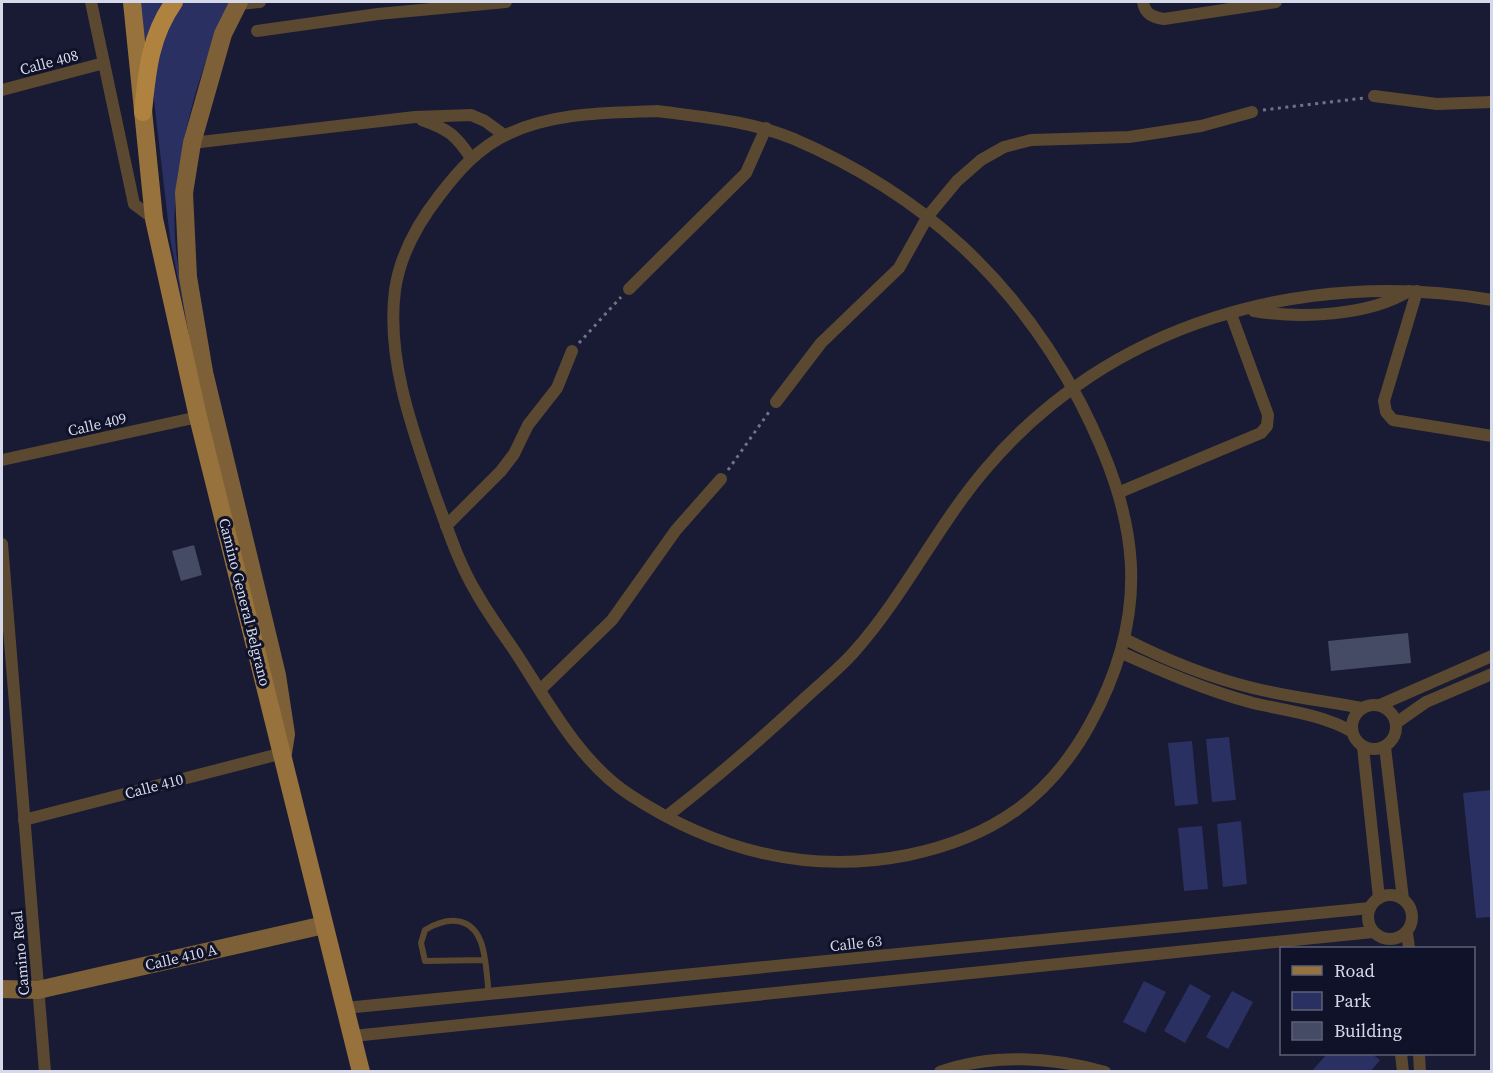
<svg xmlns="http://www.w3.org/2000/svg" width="1493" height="1073" viewBox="0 0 1493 1073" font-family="'Source Serif 4',serif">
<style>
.green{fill:#2a3061}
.building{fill:#454a65}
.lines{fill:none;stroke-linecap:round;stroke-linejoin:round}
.path{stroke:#6f7387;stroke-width:3;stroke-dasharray:3 4.5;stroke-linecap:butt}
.lane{stroke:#5b4830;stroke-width:6}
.street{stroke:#5b4830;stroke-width:12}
.secondary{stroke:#7d6037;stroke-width:18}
.primary{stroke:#97723c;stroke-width:18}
.highway{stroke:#b08240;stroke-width:18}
.labels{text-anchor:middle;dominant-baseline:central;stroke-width:6;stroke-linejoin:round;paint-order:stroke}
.street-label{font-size:15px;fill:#d5d9ea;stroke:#0f1229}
</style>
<rect width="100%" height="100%" fill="#181b33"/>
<g class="green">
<polygon points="138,2 164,2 144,43"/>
<path d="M183,2H232C199,60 171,170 175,237C177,270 184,304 189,337L170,238L154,100V69L166,28Z"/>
<polygon points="1229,737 1236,800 1212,802 1206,739"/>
<polygon points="1192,741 1198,804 1175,806 1168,743"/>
<polygon points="1491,790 1491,917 1476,918 1463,793"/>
<polygon points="1241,821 1247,884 1223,887 1217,824"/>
<polygon points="1202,826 1208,889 1184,891 1178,828"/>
<polygon points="1144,981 1166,992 1145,1033 1123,1022"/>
<polygon points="1190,984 1211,996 1185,1043 1164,1031"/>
<polygon points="1232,991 1253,1002 1228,1049 1206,1037"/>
<polygon points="1327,1054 1372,1054 1380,1060 1371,1071 1312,1071"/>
</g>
<g class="building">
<polygon points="194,545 202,575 181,581 172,551"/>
<polygon points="1408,633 1411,663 1331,671 1328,641"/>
</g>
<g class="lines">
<g class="path">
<polyline points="1263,110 1364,98"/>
<polyline points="579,343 621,297"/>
<polyline points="728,470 769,412"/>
</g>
<path class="lane" d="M484,960L425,961L421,943L425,930C435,924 445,920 456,921C488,924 485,968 489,994"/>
<g class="street">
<polyline points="91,2 134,204 154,219"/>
<path d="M1143,2C1145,14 1152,17 1164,19L1276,2"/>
<polyline points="238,4 260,2"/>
<polyline points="257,31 378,14 506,2"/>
<polyline points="2,90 104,63"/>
<polyline points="1374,96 1437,104 1492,102"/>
<path d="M657,111C703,117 751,121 794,139C922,194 1015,279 1080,402C1138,515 1154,608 1090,724C1049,799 991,838 908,855C808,875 714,850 630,795C579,762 547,700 514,650C501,631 487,612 476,592C458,562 447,527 435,495C413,431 386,359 395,290C400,255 418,223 439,196C458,171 479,147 508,134C554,112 607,113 657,111Z"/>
<path d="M422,120C448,129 456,135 471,158"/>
<polyline points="192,143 415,117 471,115 485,121 504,135"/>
<polyline points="629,289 746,173 766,128"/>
<polyline points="1417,291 1384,401 1386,412 1393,420 1492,436"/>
<path d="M1254,311C1299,319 1369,316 1409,291"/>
<polyline points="776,402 821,343 899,268 928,216 957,181 981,160 1004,147 1031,140 1129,137 1201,126 1252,112"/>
<polyline points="2,460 198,417"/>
<polyline points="1120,492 1261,433 1267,426 1268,415 1231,314"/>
<polyline points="446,526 501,471 514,454 528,425 557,388 572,351"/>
<polyline points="2,544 45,1072"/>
<path d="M1125,639C1166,660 1208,677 1253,688C1289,697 1326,701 1362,708"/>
<path d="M1122,653C1164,672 1208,691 1253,703C1287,711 1320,714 1351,731"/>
<polyline points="540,690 612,620 676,530 721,479"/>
<circle cx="1374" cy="727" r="22"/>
<polyline points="1380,705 1492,656"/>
<polyline points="1396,723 1426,702 1492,674"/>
<polyline points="1363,747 1379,898"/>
<polyline points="1385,747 1403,899"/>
<path d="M667,816C715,779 760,740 805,698C821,683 839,669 854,652C904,596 936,528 984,471C1108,322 1304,268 1492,300"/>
<polyline points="24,820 283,753"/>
<circle cx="1390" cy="917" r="22"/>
<polyline points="1407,933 1409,948"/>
<polyline points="345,1008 1370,908"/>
<polyline points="353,1036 1373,932"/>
<polyline points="1401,1054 1403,1072"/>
<polyline points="1419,1054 1420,1072"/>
<path d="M940,1072C992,1053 1052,1057 1105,1072"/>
</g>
<g class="secondary">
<polyline points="204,372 277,675 286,734 283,753"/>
<polyline points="191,384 204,372 188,277 184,193 192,143 223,34 239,2"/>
<polyline points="2,989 38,990 324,925"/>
</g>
<polyline class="primary" points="132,2 154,219 198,417 361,1072"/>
<path class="highway" d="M143,112C147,71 150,36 174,2"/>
</g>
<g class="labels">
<g class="street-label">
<text transform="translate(49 62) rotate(-15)">Calle 408</text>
<text transform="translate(97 424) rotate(-13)">Calle 409</text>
<text transform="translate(245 602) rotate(76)">Camino General Belgrano</text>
<text transform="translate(154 786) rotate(-15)">Calle 410</text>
<text transform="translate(856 943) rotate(-6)">Calle 63</text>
<text transform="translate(20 953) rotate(-95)">Camino Real</text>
<text transform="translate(181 957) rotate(-13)">Calle 410 A</text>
</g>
</g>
<rect width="1493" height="1073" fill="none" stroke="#d5d9ea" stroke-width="6"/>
<rect x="1280" y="947" width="195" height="108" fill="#0f1229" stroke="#5e6276" stroke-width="1.5"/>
<rect x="1292" y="966" width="30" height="9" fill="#97723c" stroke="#5e6276" stroke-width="1.5"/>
<text x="1334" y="977" font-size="18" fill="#d5d9ea">Road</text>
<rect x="1292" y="992" width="30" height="18" fill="#2a3061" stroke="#5e6276" stroke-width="1.5"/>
<text x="1334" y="1007" font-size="18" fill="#d5d9ea">Park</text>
<rect x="1292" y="1022" width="30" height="18" fill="#454a65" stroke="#5e6276" stroke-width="1.5"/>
<text x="1334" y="1037" font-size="18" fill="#d5d9ea">Building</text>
</svg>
